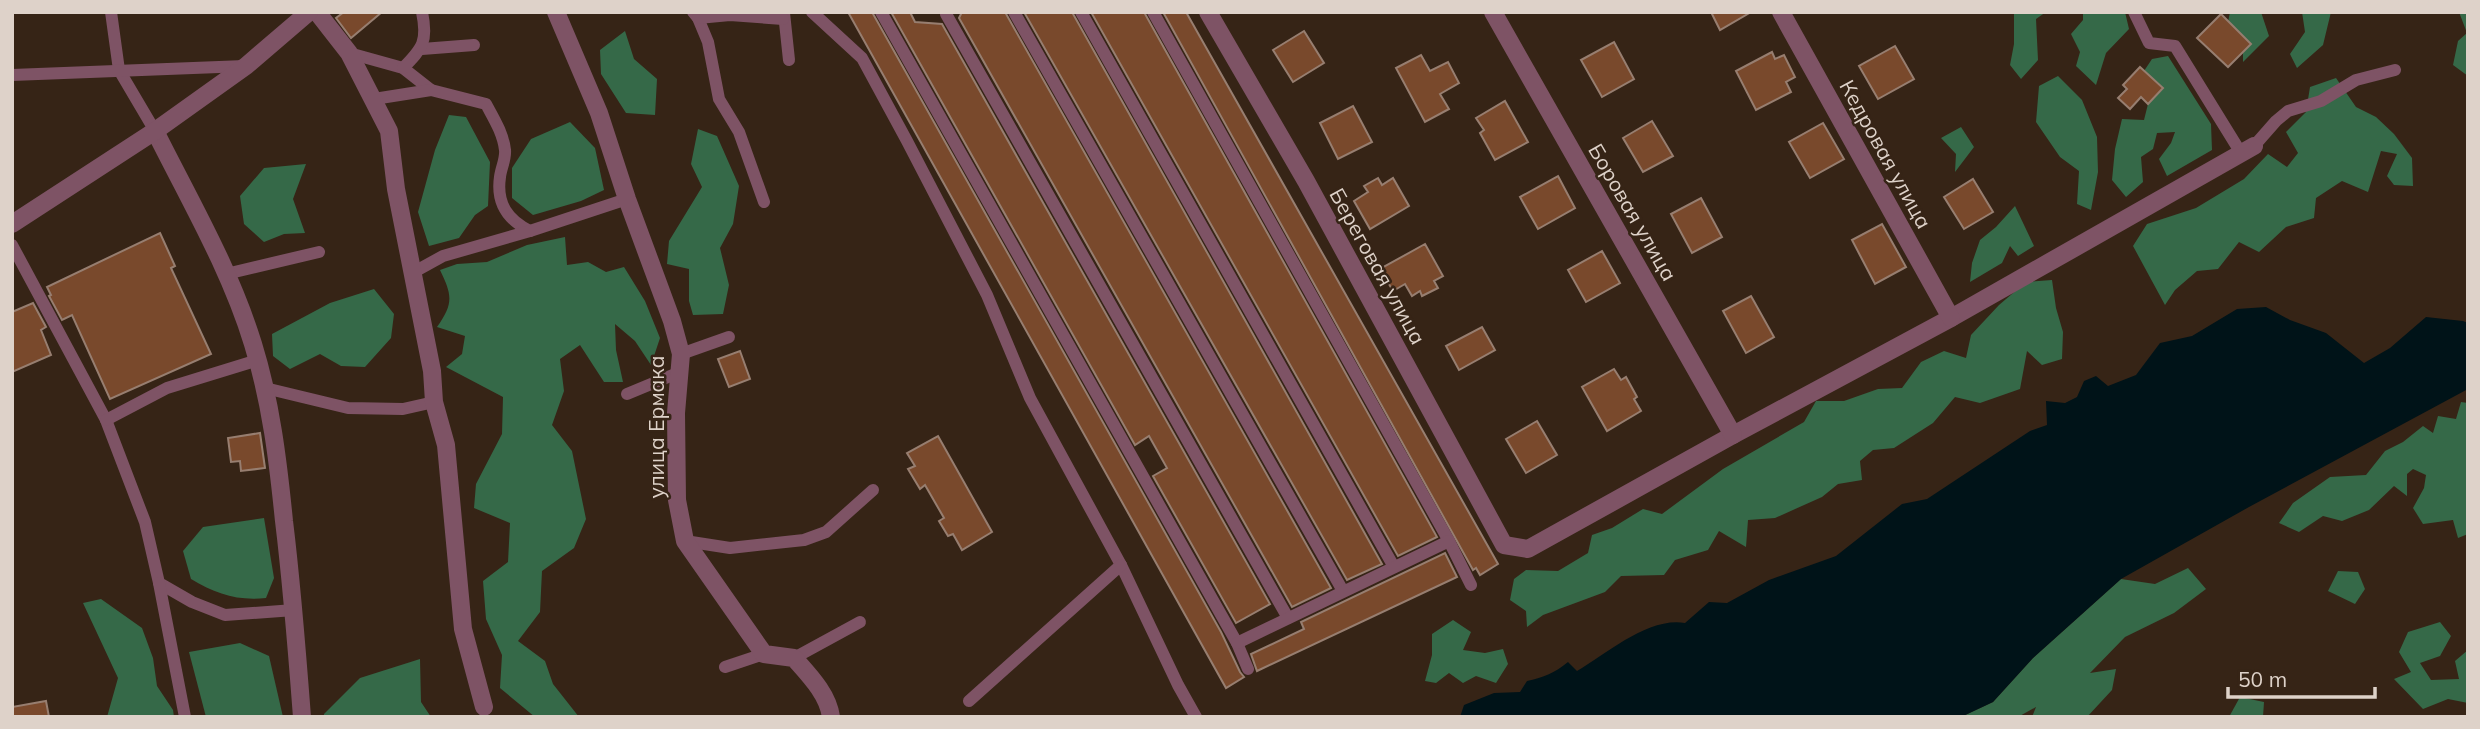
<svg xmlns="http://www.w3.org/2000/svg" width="2480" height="729" viewBox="0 0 2480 729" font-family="Mulish,sans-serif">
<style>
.forest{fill:#356948}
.water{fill:#001318}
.building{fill:#79492c;stroke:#977e70;stroke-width:2}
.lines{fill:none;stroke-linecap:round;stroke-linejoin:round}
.service{stroke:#7e5365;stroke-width:12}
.minor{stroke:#7e5365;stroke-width:18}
.tertiary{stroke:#7e5365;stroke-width:18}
.labels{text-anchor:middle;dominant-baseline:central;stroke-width:5;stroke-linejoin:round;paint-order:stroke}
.street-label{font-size:21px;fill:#ded2c9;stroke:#362416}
</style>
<rect width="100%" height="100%" fill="#362416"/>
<g class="forest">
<polygon points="2014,12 2046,12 2036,19 2038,60 2021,79 2010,65 2014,44"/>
<polygon points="2083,12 2125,12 2129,29 2106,53 2096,85 2076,66 2080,52 2071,34 2083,20"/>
<polygon points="2230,12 2261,12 2269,36 2243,62 2243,53 2251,44 2228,22"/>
<polygon points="2302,12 2331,12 2323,45 2297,68 2290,54 2305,32"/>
<polygon points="2459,12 2468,12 2468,76 2453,65 2458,41 2467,33"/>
<polygon points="625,31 634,59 657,79 655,115 626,113 601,74 600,50"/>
<polygon points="2168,56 2211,124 2212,150 2167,176 2159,159 2171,143 2175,132 2157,133 2153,149 2141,157 2143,182 2126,197 2112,180 2115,149 2122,119 2144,120 2148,104 2163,89 2144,71 2152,59"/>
<polygon points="2058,76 2082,100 2097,137 2098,172 2091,210 2077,204 2079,171 2060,157 2036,122 2039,86"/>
<polygon points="2336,78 2356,107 2376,117 2394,134 2412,158 2413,186 2394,185 2387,176 2397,154 2381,151 2368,192 2342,181 2316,198 2314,218 2286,227 2259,252 2239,242 2218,269 2197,271 2175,290 2165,305 2133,246 2147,224 2196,208 2244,179 2268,154 2287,167 2298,153 2286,132 2306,112 2310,87"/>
<polygon points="449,115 466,117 490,162 488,206 475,215 459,238 429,246 418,212 435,150"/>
<polygon points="570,122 595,148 604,190 581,201 533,215 512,198 512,168 531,139"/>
<polygon points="1961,127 1974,147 1955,172 1956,154 1941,138"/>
<polygon points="698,129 717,136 739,186 733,224 720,248 729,285 723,314 693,315 689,301 689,269 667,264 669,241 702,187 691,164"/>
<polygon points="306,164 293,199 305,233 284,234 264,242 244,224 240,196 264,168"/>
<polygon points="2015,206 2034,246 2018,256 2010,246 2002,263 1970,282 1972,263 1980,240 1996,227"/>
<path d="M565,237L567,265L588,262L606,272L624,267L645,301L660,338L651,365L635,341L615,324L616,350L623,382H604L580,345L560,359L564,391L552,425L572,451L586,519L574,548L542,571L540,612L518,641L545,661L553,684L579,717H535L500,688L502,655L486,619L483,581L508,562L510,523L474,508L476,484L502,434L503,397L446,367L462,354L465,336L437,327C454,303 452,295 440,270L457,264L487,262L527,245Z"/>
<polygon points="2052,280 2056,308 2063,332 2062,359 2042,365 2027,351 2020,389 1980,403 1955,397 1933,423 1894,448 1873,450 1860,461 1862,480 1838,484 1822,497 1775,518 1748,520 1746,547 1719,531 1708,550 1675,560 1664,575 1621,576 1605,592 1543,615 1527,627 1526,611 1510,600 1514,579 1526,570 1558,571 1588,553 1592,535 1612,528 1643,509 1662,514 1723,469 1804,422 1816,401 1844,401 1878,389 1902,388 1921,362 1944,351 1966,358 1971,335 1999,305 2026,282"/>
<polygon points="374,289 394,314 391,338 365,367 341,366 320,354 290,369 273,356 272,334 330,303"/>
<polygon points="2461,402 2468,403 2468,534 2458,538 2453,520 2423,524 2413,508 2424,488 2426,475 2413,469 2407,474 2407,496 2394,486 2369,510 2342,521 2323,516 2299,532 2279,523 2293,503 2330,477 2366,475 2385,451 2403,442 2423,426 2433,433 2438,416 2456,419"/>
<path d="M264,518L274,578L266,598C237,601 216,594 191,579L183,551L203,527Z"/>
<polygon points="2188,568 2206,589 2174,613 2125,637 2090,673 2116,669 2112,690 2087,717 2032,717 2036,707 2018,717 1961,717 1993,702 2033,658 2121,579 2155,584"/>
<polygon points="2338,571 2358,572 2365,589 2355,604 2328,591"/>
<polygon points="101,599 142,628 153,658 157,686 173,710 174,717 107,717 118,678 83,603"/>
<polygon points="1453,620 1471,632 1463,650 1485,653 1503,649 1508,664 1496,683 1476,676 1463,683 1449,673 1436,683 1425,681 1432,655 1432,634"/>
<polygon points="2440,622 2451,636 2440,656 2420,663 2431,680 2459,679 2455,661 2468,650 2468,703 2448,699 2423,709 2394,679 2411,672 2399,652 2408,632"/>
<polygon points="240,643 269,656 283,717 206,717 189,652"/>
<polygon points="420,659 421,702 431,717 324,717 324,714 360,678"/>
<polygon points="2240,697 2264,702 2263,717 2229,717"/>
</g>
<path class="water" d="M2266,307L2290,320L2326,333L2364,363L2390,348L2426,317L2463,321L2468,323V389L2249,507L2121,579L2033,658L1993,702L1961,717H1460L1464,705L1494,693L1520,692L1527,681C1542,678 1555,673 1568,662L1577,671C1608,653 1648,617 1685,623L1709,602L1727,603L1769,580L1836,556L1902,504L1927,499L2030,431L2047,425L2046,401L2065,403L2077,397L2084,381L2096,376L2108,386L2136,375L2160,343L2192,336L2237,309Z"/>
<g class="building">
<polygon points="344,12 382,12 351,38 336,18"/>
<polygon points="848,12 872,12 1221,632 1240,672 1244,677 1226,688"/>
<polygon points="891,12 910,12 915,22 942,24 1270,604 1236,623 1153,476 1167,468 1149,436 1135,445"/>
<polygon points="962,12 1005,12 1331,588 1292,607 959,18"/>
<polygon points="1024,12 1072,12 1382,564 1347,580"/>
<polygon points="1091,12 1144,12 1437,537 1398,556"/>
<polygon points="1163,12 1186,12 1498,564 1480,575 1476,568 1473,570"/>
<polygon points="1711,12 1751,12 1720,30"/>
<polygon points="2221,14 2251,44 2228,67 2197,38"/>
<polygon points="1304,31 1324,63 1293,82 1273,50"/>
<polygon points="1614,42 1634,79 1602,97 1581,60"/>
<polygon points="1895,46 1914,79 1878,99 1859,66"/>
<polygon points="1772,52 1775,59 1784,55 1795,77 1786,82 1791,92 1756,110 1736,71"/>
<polygon points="1421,55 1430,71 1448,62 1459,83 1440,94 1449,109 1425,122 1396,68"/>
<polygon points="2140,67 2163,88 2148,104 2141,97 2130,109 2118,98 2127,89 2123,85"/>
<polygon points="1505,101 1528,142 1495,160 1480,133 1484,130 1476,118"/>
<polygon points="1353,106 1372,142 1338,159 1320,123"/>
<polygon points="1652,121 1673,156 1643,172 1623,138"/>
<polygon points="1823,123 1844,159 1810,178 1789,142"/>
<polygon points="1558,176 1575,208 1538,229 1520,197"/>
<polygon points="1378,178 1382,185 1393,178 1409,206 1370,229 1354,201 1368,192 1364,186"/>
<polygon points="1973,179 1993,212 1964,229 1944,197"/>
<polygon points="1701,198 1722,237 1692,253 1671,214"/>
<polygon points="1882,224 1906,267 1875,284 1852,240"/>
<polygon points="160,233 175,266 171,268 211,354 110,399 72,315 62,320 49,296 51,295 47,287"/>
<polygon points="1425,244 1443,276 1434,281 1438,288 1422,296 1420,291 1412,296 1405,284 1393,291 1380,269"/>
<polygon points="1602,251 1620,283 1586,302 1568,270"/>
<polygon points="1751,296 1774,337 1746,353 1723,311"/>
<polygon points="33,303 46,327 41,330 51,355 12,372 12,312"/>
<polygon points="1482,327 1495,350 1459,370 1446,346"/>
<polygon points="740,351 750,379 729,387 718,359"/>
<polygon points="1614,369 1621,380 1626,377 1637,397 1634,399 1641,411 1607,431 1582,387"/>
<polygon points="1537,421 1557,455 1526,473 1506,439"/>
<polygon points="260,433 265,468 241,471 240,461 231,462 228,438"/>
<polygon points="938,436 992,532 962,550 953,534 948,536 939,521 944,518 925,485 920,489 908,469 915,466 907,453"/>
<polygon points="1445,553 1457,577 1257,671 1251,654 1304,629 1301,622"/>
<polygon points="46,701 49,717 12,717 12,707"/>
</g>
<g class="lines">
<g class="service">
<polyline points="111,12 119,70 155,131"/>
<polyline points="693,12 698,18 708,42 719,99 739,132 764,202"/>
<polyline points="812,12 862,58 907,141 987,295 1030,398 1121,565 1178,685 1196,717"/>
<polyline points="881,12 1237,643 1248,669"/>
<polyline points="1014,12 1343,591"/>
<polyline points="1081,12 1394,567"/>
<polyline points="1153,12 1449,541 1471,585"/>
<polyline points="2134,12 2149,43 2175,46 2241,153"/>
<polyline points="784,13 789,60"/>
<polyline points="946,14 1288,618"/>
<polyline points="698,18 730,15 783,19"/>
<polyline points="422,49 474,45"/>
<polyline points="349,53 403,68 431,90"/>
<path d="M403,68C423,48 428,41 422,12"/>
<polyline points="12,75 245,66"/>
<path d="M374,99L431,90L486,104C494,119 503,133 505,150C506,159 501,168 500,177C496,204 508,220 530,231"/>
<polyline points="2254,146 2276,121 2288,111 2321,101 2356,80 2395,70"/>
<polyline points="12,245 106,420 145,522 159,583 192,602 225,615 294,610"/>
<polyline points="414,272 443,256 530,231 627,199"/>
<polyline points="226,274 319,252"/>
<polyline points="681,354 729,337"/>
<polyline points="265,388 348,408 403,409 434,402"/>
<polyline points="627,394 680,372"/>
<polyline points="106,420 167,388 258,360"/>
<polyline points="685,541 730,548 804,540 826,532 873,490"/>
<polyline points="159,583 185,717"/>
<polyline points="1237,643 1449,541"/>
<polyline points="794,658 860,622"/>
<polyline points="725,667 764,654"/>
<polyline points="969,701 1121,565"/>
</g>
<g class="minor">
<polyline points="317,12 349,53 389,131 396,189 432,371 434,402 446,445 463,629 484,707"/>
<path d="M556,12L599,113L627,199L672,321L681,354L676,413L677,500L685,541L764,654L794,658C809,675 828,694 831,717"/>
<polyline points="1208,12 1306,181 1504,545 1528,549 1733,435 1951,318 2254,146"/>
<polyline points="1493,12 1733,435"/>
<polyline points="1781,12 1951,318"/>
<path d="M155,131C190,201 230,269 253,344C271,402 278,461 284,521C292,586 297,651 302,717"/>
</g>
<polyline class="tertiary" points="12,224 155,131 246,66 309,12"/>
</g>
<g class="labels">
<g class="street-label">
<text transform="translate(1886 154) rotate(61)">Кедровая улица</text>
<text transform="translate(1633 212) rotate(60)">Боровая улица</text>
<text transform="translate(1378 266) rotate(61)">Береговая улица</text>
<text transform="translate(656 427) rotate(-90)">улица Ермака</text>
</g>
</g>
<rect width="2480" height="729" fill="none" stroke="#ded2c9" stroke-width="28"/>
<path d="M2228 687v10h147v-10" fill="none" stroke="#ded2c9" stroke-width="3.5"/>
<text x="2238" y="687" font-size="21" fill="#ded2c9" stroke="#362416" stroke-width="5" paint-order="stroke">50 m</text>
</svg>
